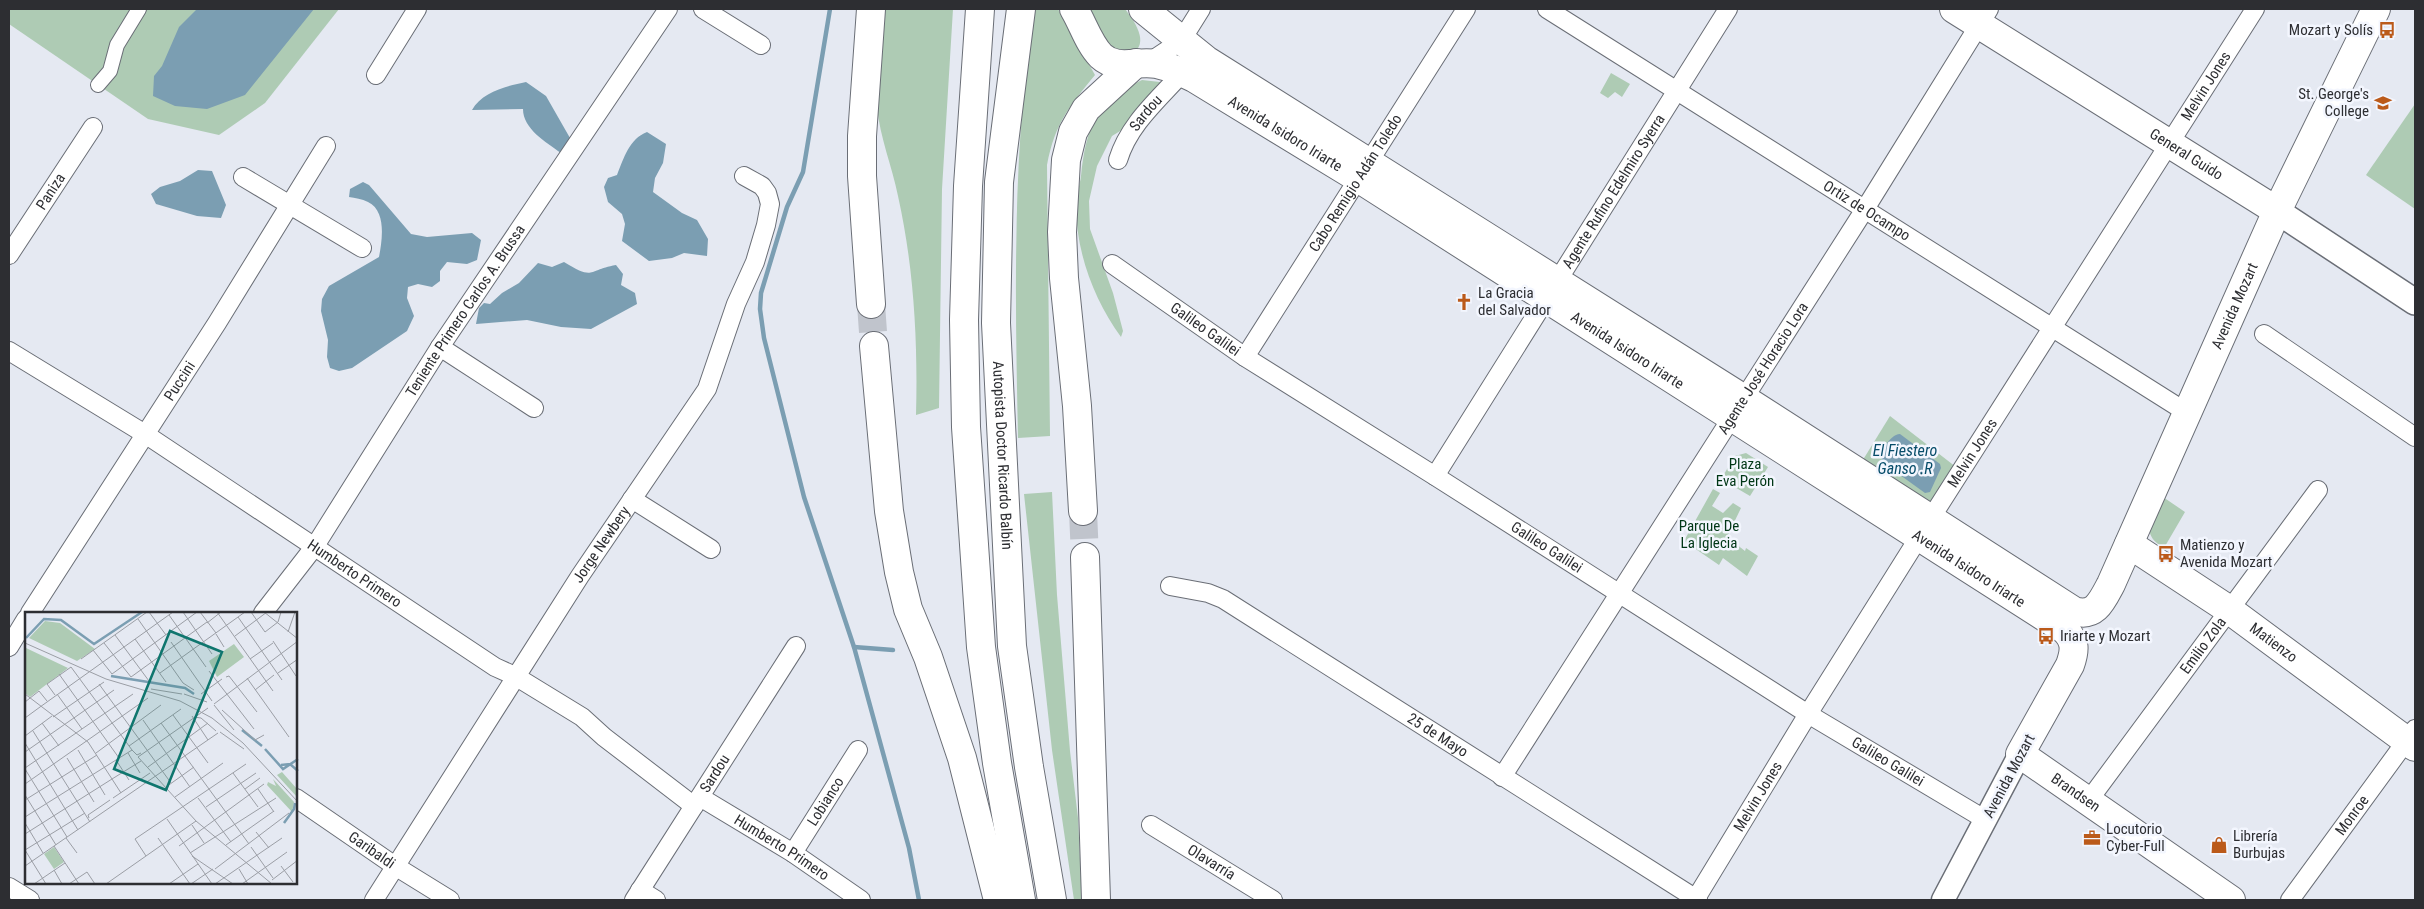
<svg xmlns="http://www.w3.org/2000/svg" width="2424" height="909" viewBox="0 0 2424 909" font-family="'Roboto Condensed',sans-serif">
<style>
.green{fill:#aecbb4}
.water{fill:#7b9eb2}
.lines{fill:none;stroke-linecap:round;stroke-linejoin:round}
.stream{stroke:#7b9eb2;stroke-width:4.5}
.motorway-tunnel{stroke:#c0c4cc;stroke-width:28;stroke-dasharray:28 14;stroke-linecap:butt}
.pedestrian-casing{stroke:#6a6e76;stroke-width:16}
.minor-casing{stroke:#6a6e76;stroke-width:20}
.tertiary-casing{stroke:#6a6e76;stroke-width:25}
.secondary-casing{stroke:#6a6e76;stroke-width:28}
.primary-casing{stroke:#6a6e76;stroke-width:30}
.motorway-casing{stroke:#6a6e76;stroke-width:30}
.pedestrian{stroke:#fff;stroke-width:14}
.minor{stroke:#fff;stroke-width:18}
.tertiary{stroke:#fff;stroke-width:22}
.secondary{stroke:#fff;stroke-width:25}
.primary{stroke:#fff;stroke-width:28}
.motorway{stroke:#fff;stroke-width:28}
.labels{text-anchor:middle;dominant-baseline:central;stroke-width:5;stroke-linejoin:round;paint-order:stroke}
.poi-label{font-size:15px;fill:#2d2e32;stroke:#f3f6fe;text-anchor:start}
.street-label{font-size:15px;fill:#2d2e32;stroke:#f3f6fe}
.park-label{font-size:15px;fill:#003716;stroke:#f3f6fe}
.water-label{font-size:16px;font-style:italic;fill:#064c69;stroke:#f3f6fe}
.inset-river{fill:none;stroke:#7b9eb2;stroke-width:2.5}
.inset-road{fill:none;stroke:#9b9ea5;stroke-width:1}
.view{fill:#0f766e;fill-opacity:0.15;stroke:#0f766e;stroke-width:2.5}
.inset-edge{fill:none;stroke:#2d2e32;stroke-width:2.5}
</style>
<rect width="100%" height="100%" fill="#e5e9f2"/>
<g class="green">
<polygon points="9,9 339,9 265,103 219,135 148,119 9,24"/>
<path d="M880,9H953L942,189L939,408L916,415C918,342 914,268 898,196C892,166 880,138 877,107C874,77 879,40 880,9Z"/>
<path d="M1034,9H1058L1095,75C1069,107 1055,123 1047,165L1050,436L1018,438C1015,295 1012,150 1034,9Z"/>
<path d="M1089,9H1125C1136,23 1152,47 1127,56L1107,47Z"/>
<polygon points="1611,73 1630,84 1622,97 1615,92 1608,98 1600,93"/>
<path d="M1142,80L1169,83L1130,125L1112,136L1097,166L1089,201L1090,229L1113,293L1123,331L1121,337C1094,300 1076,252 1076,206C1076,196 1080,185 1081,176C1086,128 1096,101 1142,80Z"/>
<polygon points="2415,104 2415,209 2366,175"/>
<polygon points="1890,416 1956,467 1930,504 1861,463"/>
<polygon points="1746,453 1768,467 1750,496 1721,479 1735,456"/>
<polygon points="1713,489 1720,493 1712,506 1723,513 1733,503 1741,508 1727,537 1745,551 1746,548 1758,556 1747,576 1723,558 1719,565 1684,541"/>
<polygon points="1052,492 1057,595 1070,751 1078,818 1082,900 1074,900 1052,750 1024,494"/>
<path d="M2163,497L2185,512L2164,548C2138,533 2153,518 2163,497Z"/>
</g>
<g class="water">
<polygon points="197,9 314,9 245,95 207,109 175,106 153,96 154,76 162,66 179,27"/>
<path d="M526,82L546,96L570,138L561,153C546,142 523,129 523,109L472,110C482,92 507,86 526,82Z"/>
<path d="M647,132L666,144L663,163L655,178L653,192L682,213L697,220L708,239L707,256L684,253L672,258L649,261L622,241L625,224L622,214L608,202L604,187L608,178L617,175C624,158 629,139 647,132Z"/>
<polygon points="198,170 212,171 226,205 221,218 197,216 156,204 151,194 160,187 180,181"/>
<path d="M363,182L369,185L411,234L427,237L472,233L481,240L477,260L467,264L447,262L440,271V281L432,287L418,284L408,287L407,298L414,316L407,331L352,368L339,371L330,368L327,357L328,340L321,311L322,299L329,286L379,257C382,241 387,211 368,202C362,199 355,198 349,197L350,189Z"/>
<path d="M564,262C595,281 587,270 616,265L623,274L621,285L635,293L637,304L591,329L561,327L527,320L476,324L479,308L484,303L490,304L502,293L519,283L538,263L552,267Z"/>
<path d="M1900,434L1940,464L1941,468L1930,492L1925,493L1882,462C1880,452 1889,435 1900,434Z"/>
</g>
<g class="lines">
<g class="stream">
<polyline points="830,9 803,172 787,207 761,293 760,309 764,338 804,497 854,647 909,848 919,900"/>
<polyline points="854,647 893,650"/>
</g>
<g class="motorway-tunnel">
<polyline points="871,304 874,346"/>
<polyline points="1083,511 1085,557"/>
</g>
<g class="pedestrian-casing">
<polyline id="pedestrian" points="98,85 110,71 117,45 139,9"/>
</g>
<g class="minor-casing">
<g id="minor">
<polyline points="703,9 761,45"/>
<path id="s1" d="M1547,9L2186,412"/>
<polyline points="1148,63 1181,41 1201,9"/>
<polyline points="376,75 417,9"/>
<path id="s2" d="M1118,160C1129,124 1158,100 1183,72"/>
<polyline points="243,177 362,248"/>
<path id="s3" d="M9,255L93,127"/>
<path id="s4" d="M1112,264L1245,357L1435,476L1808,714L1986,820"/>
<polyline points="2264,334 2415,437"/>
<polyline points="440,347 534,408"/>
<path id="s5" d="M9,351L145,434L495,667L515,676L582,717L604,737L694,806"/>
<path id="s6" d="M1245,357L1466,9"/>
<path id="s7" d="M1435,476L1728,9"/>
<polyline points="632,499 711,549"/>
<path id="s8" d="M1170,586L1208,593L1223,599L1698,900"/>
<path id="s9" d="M30,613L217,323L326,146"/>
<path id="s10" d="M263,613L315,546L440,347L668,9"/>
<polyline points="9,647 26,619"/>
<path id="s11" d="M1502,777L1865,209L1989,9"/>
<path id="s12" d="M700,797L793,853L861,900"/>
<path id="s13" d="M296,798L395,866L450,900"/>
<path id="s14" d="M2089,800L2318,490"/>
<path id="s15" d="M1151,825L1273,900"/>
<path id="s16" d="M793,853L858,750"/>
<polyline points="9,887 30,900"/>
<polyline points="640,890 656,900"/>
<path id="s17" d="M374,900L580,576L707,389L736,304L755,262L766,225L770,204L767,193L762,186L744,176"/>
<path id="s18" d="M634,900L796,646"/>
<path id="s19" d="M1695,900L1808,714L1931,518L2255,9"/>
<path id="s20" d="M2290,900L2415,729"/>
</g>
</g>
<g class="tertiary-casing">
<polyline id="tertiary" points="1943,900 2020,754"/>
</g>
<g class="secondary-casing">
<polyline id="secondary" points="2277,211 2415,302"/>
</g>
<g class="primary-casing">
<g id="primary">
<path id="s21" d="M1074,9C1083,24 1089,44 1101,56C1117,71 1138,60 1157,64C1170,67 1182,72 1194,78L1358,178L2065,630C2076,641 2075,651 2070,665L2020,754L2231,900"/>
<path id="s22" d="M1143,9L1206,60L1744,399L2074,611C2095,618 2102,601 2111,584L2277,211L2376,9"/>
<path id="s23" d="M1954,9L2277,211"/>
<path id="s24" d="M2129,544L2228,609L2415,747"/>
</g>
</g>
<g class="motorway-casing">
<g id="motorway">
<polyline points="980,9 968,186 964,320 966,427 981,647 997,763 1021,900"/>
<path id="s25" d="M1021,9L999,182L996,323L1012,646L1029,767L1052,900"/>
<polyline points="871,304 862,176 862,136 871,9"/>
<polyline points="874,346 889,511 899,572 908,609 928,657 962,758 998,900"/>
<polyline points="1083,511 1077,406 1064,278 1062,232 1066,160 1073,132 1086,109 1136,63"/>
<polyline points="1085,557 1096,900"/>
</g>
</g>
<use href="#pedestrian" class="pedestrian"/>
<use href="#minor" class="minor"/>
<use href="#tertiary" class="tertiary"/>
<use href="#secondary" class="secondary"/>
<use href="#primary" class="primary"/>
<use href="#motorway" class="motorway"/>
</g>
<defs>
<g id="bus-bare" transform="scale(1.35)"><path d="M-5-6H5V4H4V6H2V4H-2V6H-4V4H-5ZM-3.5-4V0h7V-4ZM-3.5 1.2v1.5H-2V1.2ZM2 1.2v1.5H3.5V1.2Z" fill="#bb5a1a" stroke="#f3f6fe" stroke-width="2.5" paint-order="stroke"/></g>
<g id="school-bare" transform="scale(1.35)"><path d="M0-5L7-2L0 1L-7-2ZM-4 1L0 2.5L4 1V4Q0 6-4 4Z" fill="#bb5a1a" stroke="#f3f6fe" stroke-width="2.5" paint-order="stroke"/></g>
<g id="church-bare" transform="scale(1.35)"><path d="M-1.2-6h2.4v3.5h3.3v2.4h-3.3V6h-2.4V-.1h-3.3v-2.4h3.3Z" fill="#bb5a1a" stroke="#f3f6fe" stroke-width="2.5" paint-order="stroke"/></g>
<g id="office-bare" transform="scale(1.35)"><path d="M-6-3h4V-5.5h4V-3h4V5H-6ZM-1-4.5V-3h2v-1.5ZM-6 0V1H6V0Z" fill="#bb5a1a" stroke="#f3f6fe" stroke-width="2.5" paint-order="stroke"/></g>
<g id="shop-bare" transform="scale(1.35)"><path d="M-5-2.5h2.3a2.7 3.5 0 0 1 5.4 0H5L5.5 6h-11ZM-1.5-2.5h3a1.5 2.3 0 0 0-3 0Z" fill="#bb5a1a" stroke="#f3f6fe" stroke-width="2.5" paint-order="stroke"/></g>
</defs>
<g fill-rule="evenodd">
<use href="#bus-bare" x="2387" y="30"/>
<use href="#school-bare" x="2383" y="103"/>
<use href="#church-bare" x="1464" y="302"/>
<use href="#bus-bare" x="2166" y="554"/>
<use href="#bus-bare" x="2046" y="636"/>
<use href="#office-bare" x="2092" y="838"/>
<use href="#shop-bare" x="2219" y="845"/>
</g>
<g class="labels">
<g class="poi-label">
<text x="2373" y="30" text-anchor="end">Mozart y Solís</text>
<text x="2369" y="94" text-anchor="end">St. George's<tspan x="2369" dy="17">College</tspan></text>
<text x="1478" y="293">La Gracia<tspan x="1478" dy="17">del Salvador</tspan></text>
<text x="2180" y="545">Matienzo y<tspan x="2180" dy="17">Avenida Mozart</tspan></text>
<text x="2060" y="636">Iriarte y Mozart</text>
<text x="2106" y="829">Locutorio<tspan x="2106" dy="17">Cyber-Full</tspan></text>
<text x="2233" y="836">Librería<tspan x="2233" dy="17">Burbujas</tspan></text>
</g>
<g class="street-label">
<text stroke="none"><textPath href="#s19" startOffset="961">Melvin Jones</textPath></text>
<text stroke="none"><textPath href="#s2" startOffset="55">Sardou</textPath></text>
<text stroke="none"><textPath href="#s21" startOffset="259">Avenida Isidoro Iriarte</textPath></text>
<text stroke="none"><textPath href="#s23" startOffset="274">General Guido</textPath></text>
<text stroke="none"><textPath href="#s6" startOffset="206">Cabo Remigio Adán Toledo</textPath></text>
<text stroke="none"><textPath href="#s3" startOffset="76">Paniza</textPath></text>
<text stroke="none"><textPath href="#s7" startOffset="336">Agente Rufino Edelmiro Syerra</textPath></text>
<text stroke="none"><textPath href="#s1" startOffset="378">Ortiz de Ocampo</textPath></text>
<text stroke="none"><textPath href="#s22" startOffset="1465">Avenida Mozart</textPath></text>
<text stroke="none"><textPath href="#s10" startOffset="364">Teniente Primero Carlos A. Brussa</textPath></text>
<text stroke="none"><textPath href="#s4" startOffset="114">Galileo Galilei</textPath></text>
<text stroke="none"><textPath href="#s21" startOffset="664">Avenida Isidoro Iriarte</textPath></text>
<text stroke="none"><textPath href="#s11" startOffset="485">Agente José Horacio Lora</textPath></text>
<text stroke="none"><textPath href="#s9" startOffset="276">Puccini</textPath></text>
<text stroke="none"><textPath href="#s19" startOffset="526">Melvin Jones</textPath></text>
<text stroke="none"><textPath href="#s25" startOffset="448">Autopista Doctor Ricardo Balbín</textPath></text>
<text stroke="none"><textPath href="#s17" startOffset="422">Jorge Newbery</textPath></text>
<text stroke="none"><textPath href="#s4" startOffset="519">Galileo Galilei</textPath></text>
<text stroke="none"><textPath href="#s21" startOffset="1069">Avenida Isidoro Iriarte</textPath></text>
<text stroke="none"><textPath href="#s5" startOffset="411">Humberto Primero</textPath></text>
<text stroke="none"><textPath href="#s24" startOffset="175">Matienzo</textPath></text>
<text stroke="none"><textPath href="#s14" startOffset="192">Emilio Zola</textPath></text>
<text stroke="none"><textPath href="#s8" startOffset="309">25 de Mayo</textPath></text>
<text stroke="none"><textPath href="#s4" startOffset="922">Galileo Galilei</textPath></text>
<text stroke="none"><textPath href="#s18" startOffset="150">Sardou</textPath></text>
<text transform="translate(2009 776) rotate(-62)">Avenida Mozart</text>
<text stroke="none"><textPath href="#s21" startOffset="1391">Brandsen</textPath></text>
<text stroke="none"><textPath href="#s19" startOffset="121">Melvin Jones</textPath></text>
<text stroke="none"><textPath href="#s16" startOffset="61">Lobianco</textPath></text>
<text stroke="none"><textPath href="#s20" startOffset="105">Monroe</textPath></text>
<text stroke="none"><textPath href="#s12" startOffset="96">Humberto Primero</textPath></text>
<text stroke="none"><textPath href="#s13" startOffset="92">Garibaldi</textPath></text>
<text stroke="none"><textPath href="#s15" startOffset="71">Olavarría</textPath></text>
</g>
<g class="park-label">
<text x="1745" y="464">Plaza<tspan x="1745" dy="17">Eva Perón</tspan></text>
<text x="1709" y="526">Parque De<tspan x="1709" dy="17">La Iglecia</tspan></text>
</g>
<g class="water-label">
<text x="1905" y="450">El Fiestero<tspan x="1905" dy="18">Ganso .R</tspan></text>
</g>
</g>
<g transform="translate(25 612)">
<rect width="272" height="272" fill="#e5e9f2"/>
<path d="M20,9L35,11L70,37L52,49L4,26ZM209,32L219,45L192,65L184,49ZM1,36L43,56L5,85L0,81ZM257,160L272,177V185L252,163ZM248,167L269,190L267,200L242,173L243,170L251,174ZM29,235L39,250L29,257L19,242Z" fill="#aecbb4"/>
<path class="inset-river" d="M1,26L19,7L36,8L69,32L117,0M86,64L160,76L169,82M217,118L237,134M240,137L258,157L273,147M256,153L265,152L273,159M259,211L269,197L270,191"/>
<path class="inset-road" d="M124,0L141,23M158,0L187,42M175,0L191,21M192,0L248,79M226,0L240,20L253,10L256,0M239,0L273,27M144,3L181,55M213,5L257,68M113,7L158,71L169,78M182,11L196,0M263,20L270,0M191,22L199,35M90,23L124,69M210,24L242,0M110,27L141,70M248,29L271,64M146,30L187,89M0,31L81,67L155,89L187,106L218,131L273,190M79,31L106,65L182,10M68,38L87,62L172,0M56,47L122,0M225,47L248,31M184,59L229,117M135,61L220,0M253,61L273,47M34,62L94,146M201,65L204,64L232,100M222,66L264,125M74,72L146,171M126,77L157,82M230,78L249,63M0,82L63,130L87,167L116,149M32,82L57,117M159,82L182,90M176,82L197,67M30,83L22,72L46,55L107,138M0,90L14,79L22,89M189,92L273,29M189,93L209,118M15,95L148,0M197,98L230,128L239,123M148,103L183,151M167,104L183,128M28,105L79,70M169,105L176,106L191,119M0,106L15,95M118,108L165,175M17,111L34,134M136,111L224,232M8,119L65,210M195,120L219,137M0,124L27,104M0,131L53,218M104,134L156,97M53,138L80,183M0,140L89,78M71,141L136,93M103,141L115,161M42,146L69,190M91,148L104,168M123,155L183,111M0,156L108,82M0,157L42,225M208,161L233,195M0,172L123,86M141,175L169,155M220,177L235,166M233,177L249,200M0,183L31,233M150,185L198,151M88,186L125,161M173,186L206,230M0,188L72,143M181,195L231,161M0,205L107,138L112,143L116,141M64,206L63,203L85,188M142,207L187,272M171,209L247,272M0,211L18,241M167,213L179,231M231,220L244,236M0,222L87,167L96,181M41,226L52,241M133,226L165,272M201,233L249,199M29,234L54,272M154,234L239,172M226,235L248,266M0,238L60,201M0,238L21,272M165,241L251,186M121,244L110,227L221,152M167,244L208,272M0,254L193,121M256,254L268,270M190,257L264,201M214,257L223,272M29,258L37,272M247,268L273,248M9,272L40,251M44,272L62,260L70,272M81,272L171,209L113,145L183,96M144,272L173,252M166,272L188,257M190,272L257,226M217,272L262,240"/>
<path class="view" d="M145,19L197,40L141,178L89,157Z"/>
<rect width="272" height="272" class="inset-edge"/>
</g>
<rect width="2424" height="909" fill="none" stroke="#2d2e32" stroke-width="20"/>
</svg>
